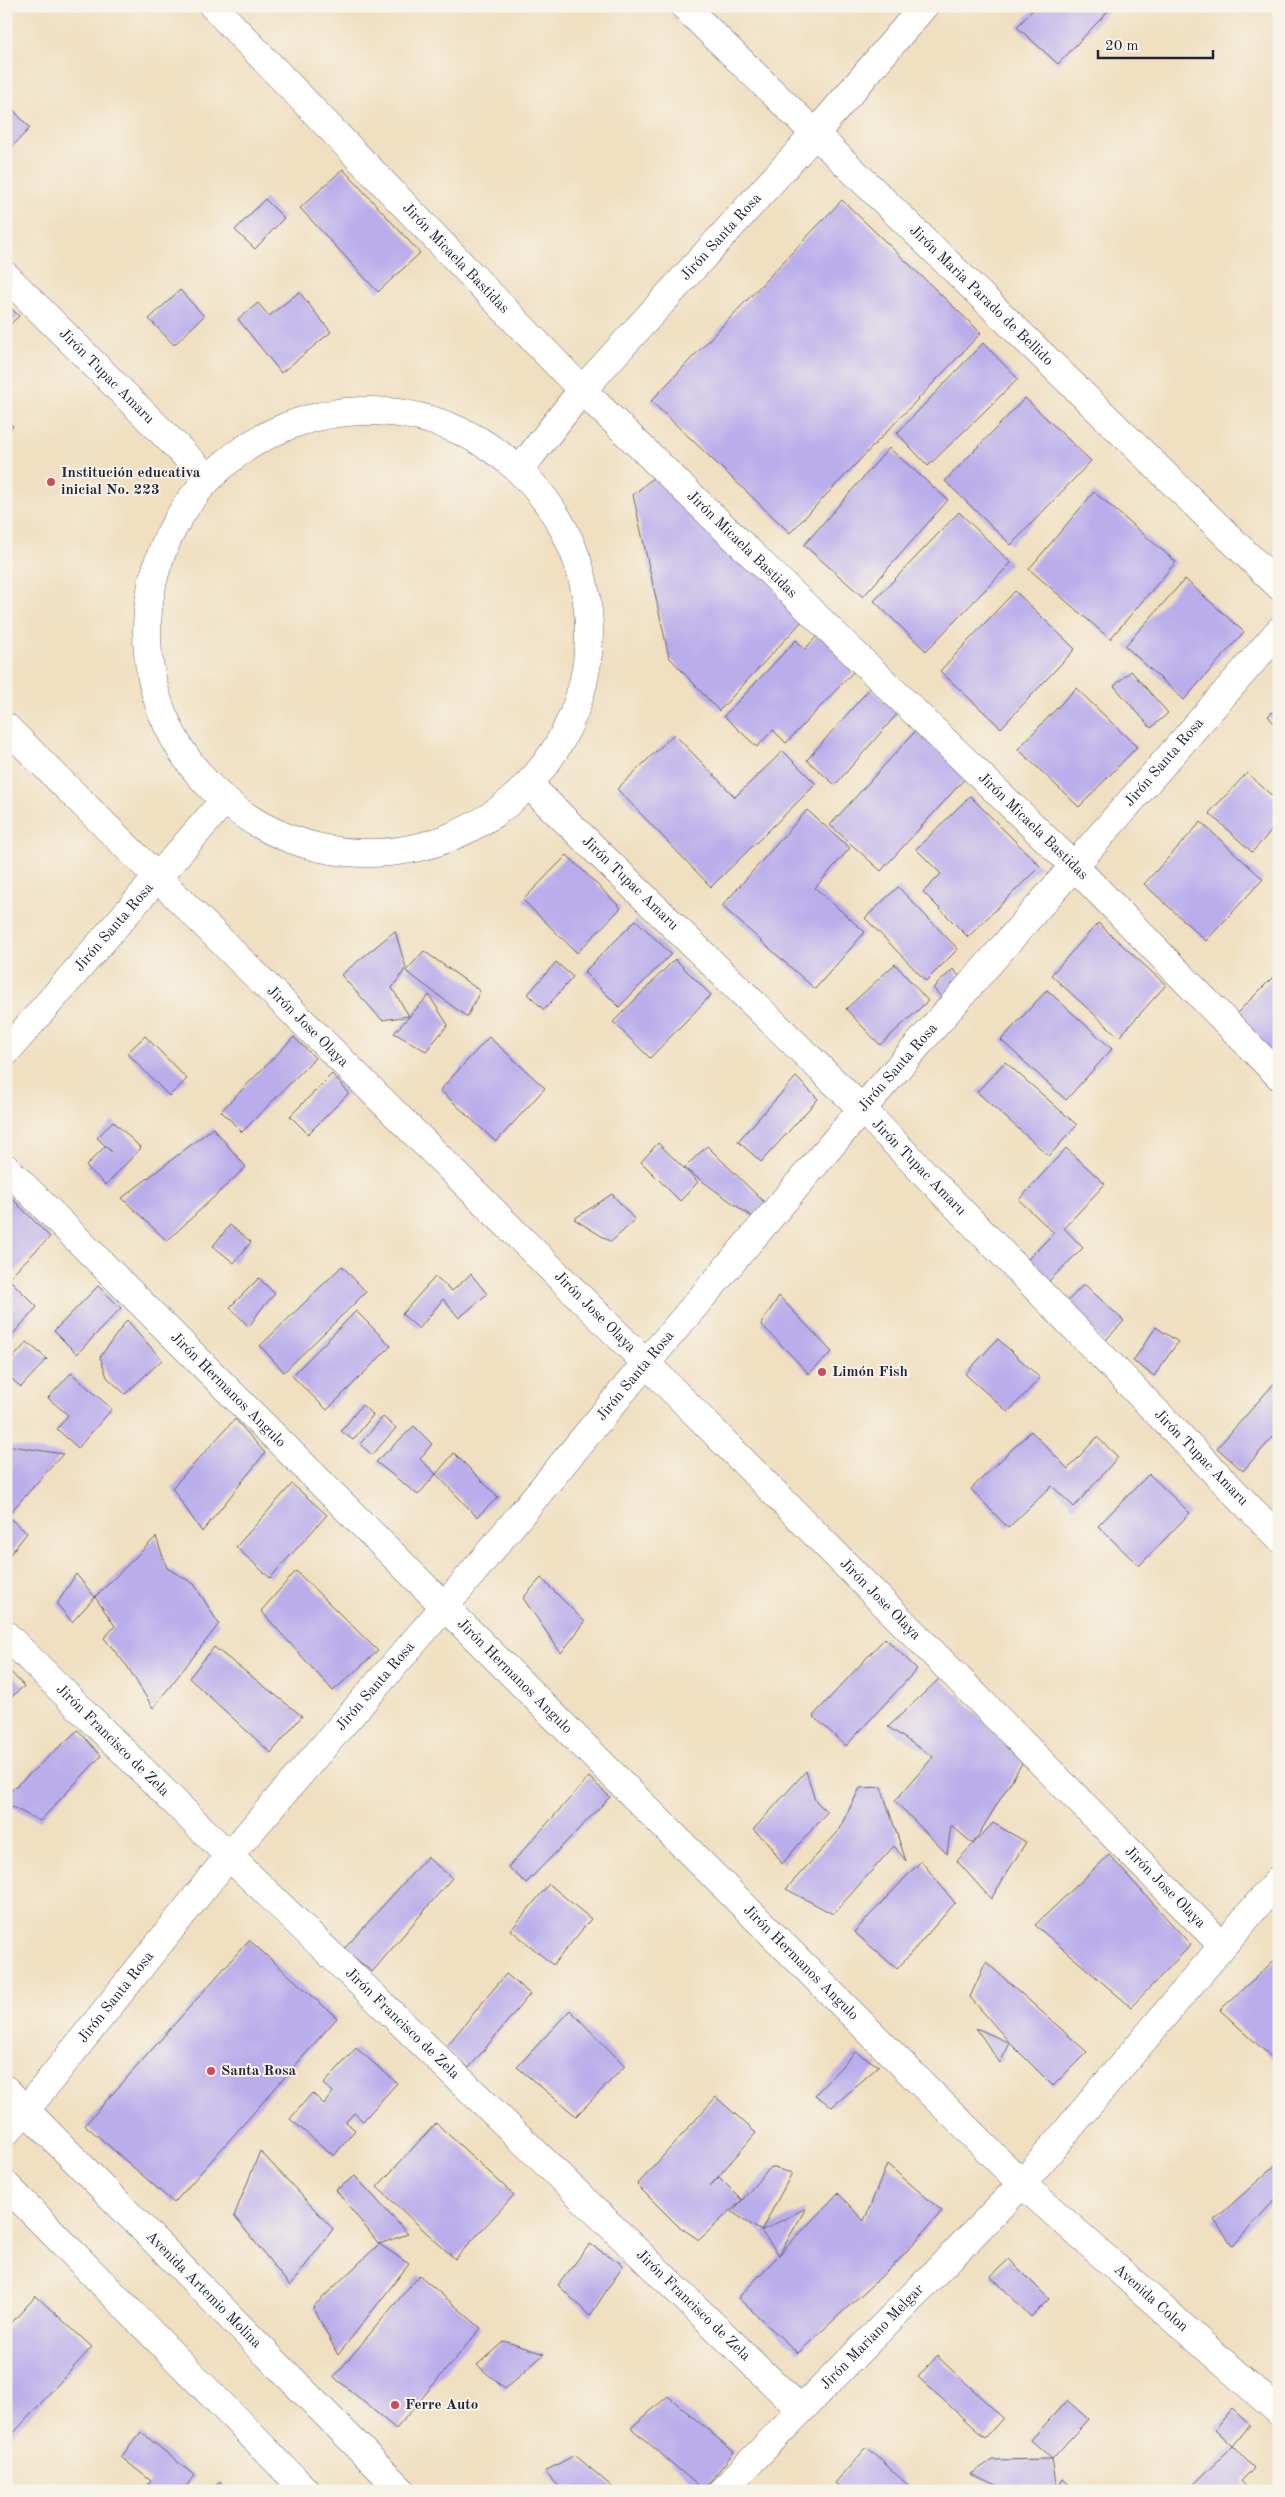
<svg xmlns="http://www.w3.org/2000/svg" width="1285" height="2497" viewBox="0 0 1285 2497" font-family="'Old Standard TT',serif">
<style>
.building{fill:#baadeb}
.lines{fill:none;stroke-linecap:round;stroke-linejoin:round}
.minor-casing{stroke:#6a646a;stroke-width:29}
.tertiary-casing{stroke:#6a646a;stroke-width:29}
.minor{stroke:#fff;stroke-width:28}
.tertiary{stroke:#fff;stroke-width:28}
.poi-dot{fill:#d1495b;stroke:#f7f3e8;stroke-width:2}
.labels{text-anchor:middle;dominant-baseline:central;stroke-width:4;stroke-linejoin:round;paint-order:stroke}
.street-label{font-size:15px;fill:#22223b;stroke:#f7f3e8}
.poi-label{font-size:15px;font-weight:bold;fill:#22223b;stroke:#f7f3e8;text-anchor:start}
</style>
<rect width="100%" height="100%" fill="#f7f3e8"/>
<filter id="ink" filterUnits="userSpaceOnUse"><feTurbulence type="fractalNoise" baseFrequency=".02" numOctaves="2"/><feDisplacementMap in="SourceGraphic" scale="10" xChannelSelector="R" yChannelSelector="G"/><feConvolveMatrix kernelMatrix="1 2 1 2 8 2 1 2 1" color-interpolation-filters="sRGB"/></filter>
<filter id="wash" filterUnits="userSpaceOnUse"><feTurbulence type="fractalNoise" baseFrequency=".0096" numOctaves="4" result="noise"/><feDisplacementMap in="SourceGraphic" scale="20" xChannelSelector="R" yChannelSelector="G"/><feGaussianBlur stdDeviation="1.12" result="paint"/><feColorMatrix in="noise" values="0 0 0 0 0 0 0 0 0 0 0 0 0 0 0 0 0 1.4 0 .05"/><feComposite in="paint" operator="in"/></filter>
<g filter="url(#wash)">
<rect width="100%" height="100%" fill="#f0dfc0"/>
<g id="blocks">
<g class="building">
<polygon points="1036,6 1113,6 1058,64 1017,27"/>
<polygon points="6,102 30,128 6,153"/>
<polygon points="343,169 420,253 378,292 300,208"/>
<polygon points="265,199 284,218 255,249 235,230"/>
<polygon points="842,200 981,333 790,533 651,401"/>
<polygon points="180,290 204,316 174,345 149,319"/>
<polygon points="299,292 331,332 281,373 238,319 258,303 269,316"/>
<polygon points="6,303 19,316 6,328"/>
<polygon points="983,343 1018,379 928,466 897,433"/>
<polygon points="1025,398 1091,461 1011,545 945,481"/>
<polygon points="6,420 13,426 6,434"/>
<polygon points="889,448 948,500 863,597 804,545"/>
<polygon points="661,471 806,617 719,711 669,657 633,495"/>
<polygon points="1094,492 1176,562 1110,639 1029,569"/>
<polygon points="959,512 1011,563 926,651 874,601"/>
<polygon points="1185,579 1244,632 1184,700 1125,646"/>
<polygon points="1015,591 1075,649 1001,728 940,671"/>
<polygon points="820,633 857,668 786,743 773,730 757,747 724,716 796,640 805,649"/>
<polygon points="1131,671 1168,713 1151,728 1114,686"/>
<polygon points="870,688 898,713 835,785 807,760"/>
<polygon points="1076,688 1137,747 1079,807 1018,749"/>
<polygon points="1279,707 1279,729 1268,716"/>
<polygon points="920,726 971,772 881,871 830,825"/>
<polygon points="674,734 735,797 783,751 816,784 711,887 617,789"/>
<polygon points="1247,773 1279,802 1279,823 1252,852 1209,813"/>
<polygon points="970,796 1040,866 968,937 923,892 941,874 916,849"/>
<polygon points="807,810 850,848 815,888 865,932 815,989 722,906"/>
<polygon points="1201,822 1263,879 1206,941 1144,884"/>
<polygon points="567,855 621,908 577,953 523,900"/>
<polygon points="898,887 958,949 926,981 865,918"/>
<polygon points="636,920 671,954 619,1007 584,972"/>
<polygon points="1098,923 1166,985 1119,1037 1051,975"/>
<polygon points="395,931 406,968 392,988 409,1016 382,1020 341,975"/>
<polygon points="424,951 480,991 467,1017 406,971"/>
<polygon points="675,959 711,995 650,1058 613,1022"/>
<polygon points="556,962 573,977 544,1010 528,994"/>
<polygon points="895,964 928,1001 880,1045 846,1009"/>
<polygon points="953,969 967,985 947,1003 933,988"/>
<polygon points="1279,971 1279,1049 1269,1059 1233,1017"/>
<polygon points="1047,990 1112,1049 1066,1100 1001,1040"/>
<polygon points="429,995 448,1025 426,1051 394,1033"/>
<polygon points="145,1036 187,1079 169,1096 127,1053"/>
<polygon points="294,1037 315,1058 242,1132 221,1111"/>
<polygon points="489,1037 545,1088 496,1142 440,1090"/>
<polygon points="1005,1062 1077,1125 1049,1156 977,1092"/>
<polygon points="332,1074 349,1093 308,1134 290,1116"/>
<polygon points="796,1077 818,1099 761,1162 738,1141"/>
<polygon points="113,1121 141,1148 106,1185 86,1166 105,1146 112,1152 97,1138"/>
<polygon points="213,1128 246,1167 167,1241 122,1198"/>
<polygon points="658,1143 698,1182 680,1201 641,1162"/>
<polygon points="707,1146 773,1211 759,1222 684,1168"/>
<polygon points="1066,1148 1105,1184 1064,1228 1083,1248 1047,1283 1026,1261 1054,1233 1019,1200"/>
<polygon points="6,1192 50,1237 8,1278 37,1307 6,1342"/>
<polygon points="612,1194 635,1220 611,1242 574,1219"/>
<polygon points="230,1225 251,1242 234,1263 213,1246"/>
<polygon points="342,1266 366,1292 284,1372 260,1346"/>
<polygon points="471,1274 487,1294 459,1318 443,1299 419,1329 402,1314 435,1277 452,1291"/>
<polygon points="259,1278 275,1294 261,1309 249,1327 230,1307"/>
<polygon points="1084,1284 1124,1321 1104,1342 1064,1305"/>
<polygon points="98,1286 121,1308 77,1354 54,1331"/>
<polygon points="779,1296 832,1352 809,1374 761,1324"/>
<polygon points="356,1311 391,1346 327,1410 292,1376"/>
<polygon points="127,1320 162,1360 125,1394 107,1377 100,1357"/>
<polygon points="1156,1327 1178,1342 1154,1376 1133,1361"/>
<polygon points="998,1339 1040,1378 1008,1412 965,1374"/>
<polygon points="27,1342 47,1359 21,1387 6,1374 6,1366"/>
<polygon points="71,1373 112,1409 78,1448 57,1429 68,1415 48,1398"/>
<polygon points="1279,1378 1279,1430 1243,1471 1217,1448"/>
<polygon points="362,1405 373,1415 353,1440 341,1431"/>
<polygon points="383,1417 396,1428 372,1455 360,1444"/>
<polygon points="235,1419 265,1453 202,1532 172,1488"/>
<polygon points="414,1426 432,1444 420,1459 436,1474 418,1495 376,1462"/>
<polygon points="1031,1431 1068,1469 1097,1437 1118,1457 1074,1507 1052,1486 1008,1528 971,1489"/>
<polygon points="12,1446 63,1454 7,1516 27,1533 8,1557 6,1451"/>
<polygon points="454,1453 498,1497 477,1517 436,1474"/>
<polygon points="1149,1474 1190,1513 1139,1566 1098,1526"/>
<polygon points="292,1484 327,1515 270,1578 236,1547"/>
<polygon points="156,1537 167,1568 194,1584 219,1624 153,1708 127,1666 104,1638 115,1626 95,1597"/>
<polygon points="296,1571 378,1651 333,1691 261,1611"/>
<polygon points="76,1574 95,1597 72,1622 57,1604"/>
<polygon points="541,1578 585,1622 561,1653 523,1598"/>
<polygon points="885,1638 917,1669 846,1746 813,1716"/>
<polygon points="214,1647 302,1716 271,1753 189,1678"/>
<polygon points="6,1667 24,1686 6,1702"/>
<polygon points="940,1678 1024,1760 973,1844 951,1825 947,1854 895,1801 933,1757 888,1727"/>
<polygon points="78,1730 101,1756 40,1821 6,1804 6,1795"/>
<polygon points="806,1771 815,1800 827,1812 782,1864 769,1843 753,1830"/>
<polygon points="589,1777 610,1797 526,1883 508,1867"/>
<polygon points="881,1787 906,1861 894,1846 833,1914 786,1889 837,1833 860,1788"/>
<polygon points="993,1823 1026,1842 991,1899 957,1861"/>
<polygon points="1109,1855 1191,1945 1131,2007 1035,1925"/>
<polygon points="427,1857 452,1878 372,1972 344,1949"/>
<polygon points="921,1861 955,1903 897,1969 854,1932"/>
<polygon points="549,1884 591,1919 553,1965 511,1930"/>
<polygon points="249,1940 337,2018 174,2203 85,2125"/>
<polygon points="1279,1956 1279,1970 1275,1967 1279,1971 1279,2064 1220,2010"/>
<polygon points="986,1962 1087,2052 1053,2086 1010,2043 970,1997"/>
<polygon points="506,1974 530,1994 469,2068 445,2048"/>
<polygon points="570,2010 625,2066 576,2116 517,2067"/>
<polygon points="976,2028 1010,2043 1000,2063"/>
<polygon points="356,2048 397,2083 363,2121 354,2113 346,2122 355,2130 334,2156 290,2119 312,2093 324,2104 333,2092 324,2084"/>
<polygon points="855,2052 879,2066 832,2107 815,2095"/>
<polygon points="716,2097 756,2133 710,2186 719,2177 742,2200 699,2240 677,2225 637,2185"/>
<polygon points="436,2123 514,2195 455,2259 377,2187"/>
<polygon points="260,2151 333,2229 290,2286 234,2216"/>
<polygon points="1279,2162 1279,2195 1233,2246 1214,2220"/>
<polygon points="887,2164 942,2211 899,2260 798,2353 738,2298 838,2193 864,2221"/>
<polygon points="770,2167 792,2173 761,2231 732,2212"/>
<polygon points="355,2176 408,2234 379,2244 336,2190"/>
<polygon points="806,2208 779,2255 761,2231"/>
<polygon points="379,2244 409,2264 338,2355 313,2307"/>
<polygon points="590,2244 623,2265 590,2316 558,2285"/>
<polygon points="1009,2259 1049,2299 1031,2317 991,2276"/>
<polygon points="419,2275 481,2328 396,2429 334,2377"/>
<polygon points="36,2296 92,2347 11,2436 6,2432 6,2329"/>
<polygon points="504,2341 544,2354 505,2389 477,2365"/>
<polygon points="937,2356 1003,2418 985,2438 918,2377"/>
<polygon points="668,2396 734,2452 703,2490 631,2428"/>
<polygon points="1067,2400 1088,2419 1052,2459 1031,2440"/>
<polygon points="1232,2409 1250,2425 1233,2446 1215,2429"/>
<polygon points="141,2432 195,2476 182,2491 143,2491 151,2481 121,2457"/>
<polygon points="1233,2446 1254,2468 1241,2481 1250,2491 1195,2491 1191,2487"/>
<polygon points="867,2447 914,2491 844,2491 835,2483"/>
<polygon points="575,2455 617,2491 563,2491 545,2471"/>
<polygon points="1052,2459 1057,2488 1063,2479 1076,2491 1011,2491 971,2474 992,2460"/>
<polygon points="220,2482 227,2491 210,2491"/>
</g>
</g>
</g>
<g filter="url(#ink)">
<use href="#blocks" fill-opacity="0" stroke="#6a646a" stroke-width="1"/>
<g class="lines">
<g class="minor-casing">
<g id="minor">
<path id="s1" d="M213,6L582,390L1074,866L1279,1076"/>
<path id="s2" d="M684,6L1279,586"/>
<path id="s3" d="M6,276L207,477"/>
<path id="s4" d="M6,727L646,1363L1222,1945"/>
<path id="s5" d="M529,785L862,1109L1279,1538"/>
<path id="s6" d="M6,1168L1022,2184L1279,2412"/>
<path id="s7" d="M6,1635L229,1856L801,2410"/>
<path id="s8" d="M6,2132L26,2110L229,1856L445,1606L646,1363L862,1109L1279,631"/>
<path id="s9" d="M722,2491L1022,2184L1279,1879"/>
</g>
</g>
<g class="tertiary-casing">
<g id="tertiary">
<circle cx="368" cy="632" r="221"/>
<path id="s10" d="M521,468L582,390L814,135L924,6"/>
<path id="s11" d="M6,1052L222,803"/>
<path id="s12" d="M6,2090L402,2491"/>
<polyline points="6,2185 306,2491"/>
</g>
</g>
<use href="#minor" class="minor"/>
<use href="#tertiary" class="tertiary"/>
</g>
</g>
<g class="poi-dot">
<circle cx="51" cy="482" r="5"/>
<circle cx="822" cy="1372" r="5"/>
<circle cx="211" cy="2071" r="5"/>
<circle cx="395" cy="2405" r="5"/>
</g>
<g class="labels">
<g class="street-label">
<text stroke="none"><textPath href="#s10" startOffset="306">Jirón Santa Rosa</textPath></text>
<text stroke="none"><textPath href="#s1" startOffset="350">Jirón Micaela Bastidas</textPath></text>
<text stroke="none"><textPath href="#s2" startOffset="415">Jirón Maria Parado de Bellido</textPath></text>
<text stroke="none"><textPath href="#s3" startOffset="142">Jirón Tupac Amaru</textPath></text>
<text stroke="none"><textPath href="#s1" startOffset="755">Jirón Micaela Bastidas</textPath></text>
<text stroke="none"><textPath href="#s8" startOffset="1794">Jirón Santa Rosa</textPath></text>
<text stroke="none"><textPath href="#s1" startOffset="1160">Jirón Micaela Bastidas</textPath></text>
<text stroke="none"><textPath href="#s5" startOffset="141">Jirón Tupac Amaru</textPath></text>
<text stroke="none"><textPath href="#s11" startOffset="165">Jirón Santa Rosa</textPath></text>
<text stroke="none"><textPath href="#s4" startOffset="425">Jirón Jose Olaya</textPath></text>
<text stroke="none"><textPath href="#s8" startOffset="1389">Jirón Santa Rosa</textPath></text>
<text stroke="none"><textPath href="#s5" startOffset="546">Jirón Tupac Amaru</textPath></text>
<text stroke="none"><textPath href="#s4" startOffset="830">Jirón Jose Olaya</textPath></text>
<text stroke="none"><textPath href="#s8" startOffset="984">Jirón Santa Rosa</textPath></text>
<text stroke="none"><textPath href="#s6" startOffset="314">Jirón Hermanos Angulo</textPath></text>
<text stroke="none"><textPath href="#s5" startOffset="951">Jirón Tupac Amaru</textPath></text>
<text stroke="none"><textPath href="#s4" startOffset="1235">Jirón Jose Olaya</textPath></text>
<text stroke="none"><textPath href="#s6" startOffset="719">Jirón Hermanos Angulo</textPath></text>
<text stroke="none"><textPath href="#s8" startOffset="579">Jirón Santa Rosa</textPath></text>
<text stroke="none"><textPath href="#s7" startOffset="150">Jirón Francisco de Zela</textPath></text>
<text stroke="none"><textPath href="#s4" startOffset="1640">Jirón Jose Olaya</textPath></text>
<text stroke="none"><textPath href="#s6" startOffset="1124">Jirón Hermanos Angulo</textPath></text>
<text stroke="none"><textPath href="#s8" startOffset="174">Jirón Santa Rosa</textPath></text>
<text stroke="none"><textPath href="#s7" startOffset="555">Jirón Francisco de Zela</textPath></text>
<text stroke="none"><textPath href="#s12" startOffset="281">Avenida Artemio Molina</textPath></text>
<text stroke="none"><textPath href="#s6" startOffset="1609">Avenida Colon</textPath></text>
<text stroke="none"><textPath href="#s7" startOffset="960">Jirón Francisco de Zela</textPath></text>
<text stroke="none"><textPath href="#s9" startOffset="215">Jirón Mariano Melgar</textPath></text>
</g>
<g class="poi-label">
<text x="61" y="473">Institución educativa<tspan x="61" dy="17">inicial No. 223</tspan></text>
<text x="832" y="1372">Limón Fish</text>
<text x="221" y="2071">Santa Rosa</text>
<text x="405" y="2405">Ferre Auto</text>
</g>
</g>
<rect width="1285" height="2497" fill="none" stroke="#f7f3e8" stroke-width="25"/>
<path d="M1098 50v8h115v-8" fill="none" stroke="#22223b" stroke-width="2.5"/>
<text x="1105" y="50" font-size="15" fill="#22223b" stroke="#f7f3e8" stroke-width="4" paint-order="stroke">20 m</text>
</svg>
